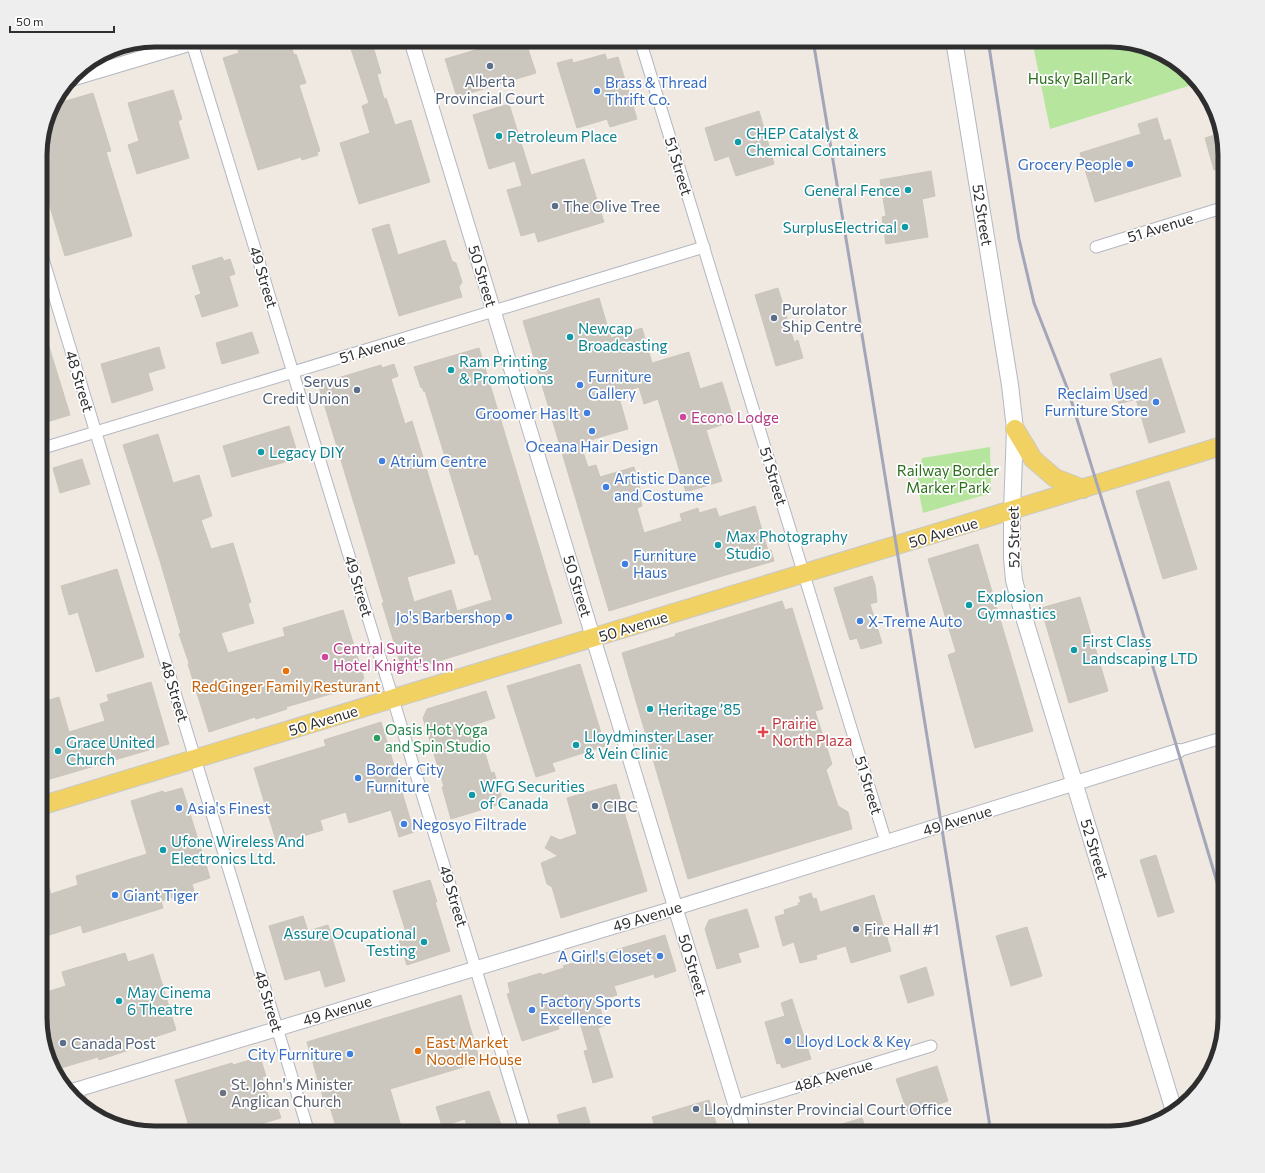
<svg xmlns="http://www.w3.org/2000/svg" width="1265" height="1173" viewBox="0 0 1265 1173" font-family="Commissioner,sans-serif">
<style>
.green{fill:#b6e59e}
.building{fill:#cbc7bf;stroke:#cbc5ba}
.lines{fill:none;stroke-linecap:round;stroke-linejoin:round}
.minor-casing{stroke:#b4b7c1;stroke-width:13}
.tertiary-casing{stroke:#b4b7c1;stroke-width:16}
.secondary-casing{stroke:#b4b7c1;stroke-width:18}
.primary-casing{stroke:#c9c9c9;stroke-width:20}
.minor{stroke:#fff;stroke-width:11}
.tertiary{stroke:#fff;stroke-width:14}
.secondary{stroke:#fff;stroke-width:16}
.primary{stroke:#f2d163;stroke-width:18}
.rail{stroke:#a3a6b8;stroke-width:3}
.service-dot{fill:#5c6f8a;stroke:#fff;stroke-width:1.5}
.shop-dot{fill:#3f7fe0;stroke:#fff;stroke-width:1.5}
.culture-dot{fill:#0f9aa8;stroke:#fff;stroke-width:1.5}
.hotel-dot{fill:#d1479c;stroke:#fff;stroke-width:1.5}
.food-dot{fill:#e8710a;stroke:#fff;stroke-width:1.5}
.health-dot{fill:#e0444e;stroke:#fff;stroke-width:1.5}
.leisure-dot{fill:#2e9e5b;stroke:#fff;stroke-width:1.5}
.worship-dot{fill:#6b7280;stroke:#fff;stroke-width:1.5}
.labels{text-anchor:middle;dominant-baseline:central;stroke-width:3.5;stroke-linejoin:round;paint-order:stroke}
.park-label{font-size:15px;fill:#2c6e1b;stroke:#fff}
.service-label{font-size:15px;fill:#4e5e75;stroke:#fff;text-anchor:start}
.shop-label{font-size:15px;fill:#366cbe;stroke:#fff;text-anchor:start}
.culture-label{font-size:15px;fill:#0d838f;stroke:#fff;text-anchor:start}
.street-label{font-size:15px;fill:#2e2e2e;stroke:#fff}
.hotel-label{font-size:15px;fill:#b23c85;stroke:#fff;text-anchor:start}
.food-label{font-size:15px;fill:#c56008;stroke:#fff}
.health-label{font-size:15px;fill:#be3a42;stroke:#fff;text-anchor:start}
.leisure-label{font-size:15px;fill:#27864d;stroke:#fff;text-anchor:start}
.worship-label{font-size:15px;fill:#5b616d;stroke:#fff;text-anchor:start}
.rim{fill:none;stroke:#2e2e2e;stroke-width:5}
</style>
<rect width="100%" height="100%" fill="#efe9e1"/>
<g class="green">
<polygon points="1032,40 1110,40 1154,49 1192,74 1198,83 1050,129"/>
<polygon points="990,447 991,493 923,513 917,483 922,458"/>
</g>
<g class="building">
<polygon points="271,40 289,40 294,55 296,54 306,83 299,85 320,151 317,152 318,155 302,160 301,157 258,170 223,58 239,53 238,50"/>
<polygon points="348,40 371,40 381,73 377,74 384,99 386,98 395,125 411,120 430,182 359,204 340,143 370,133 362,106 369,103"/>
<polygon points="480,40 525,40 536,73 457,97 445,59 482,48"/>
<polygon points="605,54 607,60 618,57 637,119 610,127 607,119 577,128 557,63 572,59 573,63"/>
<polygon points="173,90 182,119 178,121 189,158 137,174 128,145 139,141 128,103"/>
<polygon points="93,93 111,151 106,152 132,236 65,256 40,174 40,147 52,105"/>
<polygon points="509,104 531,175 584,159 604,222 538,242 535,232 521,236 507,190 522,186 515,161 489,169 473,115"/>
<polygon points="759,111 774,164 736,176 729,156 715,161 705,128"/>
<polygon points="1157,118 1164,141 1170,139 1181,176 1095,202 1080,153 1141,134 1138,124"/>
<polygon points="1221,133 1225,148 1225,167 1214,170 1205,138"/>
<polygon points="931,171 935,196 922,199 928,237 886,244 882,217 886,216 880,180"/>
<polygon points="389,224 398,255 445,240 452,261 456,263 462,282 459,287 462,297 399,316 372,229"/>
<polygon points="222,257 224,261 230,259 235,274 229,276 238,306 202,317 195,296 201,294 192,266"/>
<polygon points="778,288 794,342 798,340 803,358 776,366 755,295"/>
<polygon points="599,298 611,338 642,328 652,363 689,352 700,389 722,382 734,421 706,430 722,481 686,492 658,399 644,404 639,387 618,394 628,429 580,443 588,467 596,465 600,477 634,467 640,489 637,489 642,506 637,508 644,533 682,521 680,514 698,508 699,513 716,508 719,517 755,506 768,551 771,550 774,561 719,577 609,611 523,321"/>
<polygon points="40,327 43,327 70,415 40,424"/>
<polygon points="252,332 259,353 222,364 216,343"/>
<polygon points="159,347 165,368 148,373 153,390 112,403 101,364"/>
<polygon points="479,348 562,623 403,672 382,603 384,603 319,387 321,383 381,365 382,368 394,364 398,376 391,379 405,424 412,421 455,563 407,577 414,602 451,590 457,611 492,600 478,554 475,555 425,391 424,392 422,387 421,388 414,367"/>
<polygon points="1161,358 1185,432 1149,443 1136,399 1119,404 1110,374"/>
<polygon points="289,426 299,458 232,477 223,446"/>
<polygon points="158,434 173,483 199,475 212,516 201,520 211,549 233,543 251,602 248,604 254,623 221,633 228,653 285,636 283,628 343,610 364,678 358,686 286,707 287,709 256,719 255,717 209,732 188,664 189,663 179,634 181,633 161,564 123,445"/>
<polygon points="82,459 90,484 60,493 53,468"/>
<polygon points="1169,481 1197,569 1163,579 1136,491"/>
<polygon points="978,544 1033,731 975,748 948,655 956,652 928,559"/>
<polygon points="117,569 144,657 96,672 78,612 69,615 61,586"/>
<polygon points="872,576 875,585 877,602 870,604 882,643 861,649 857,638 850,640 834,588"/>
<polygon points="1080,597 1108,691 1069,703 1041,608"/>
<polygon points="782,601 785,610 792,608 823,709 815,711 832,764 826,770 838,806 848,812 852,829 688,879 622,653 676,636 675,634"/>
<polygon points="580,664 605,746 552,763 555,771 536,777 507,686"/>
<polygon points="151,682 169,744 40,782 40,703 59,697 69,732 105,721 100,704 109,701 107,695"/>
<polygon points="486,691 495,718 476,724 491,773 494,772 503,803 451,819 442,787 444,787 423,718 427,709"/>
<polygon points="381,722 414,832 399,837 391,810 349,823 346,812 320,820 323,830 277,844 254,768 326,746 324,740"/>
<polygon points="616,784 647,891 561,918 552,887 547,884 541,863 558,856 545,848 551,836 560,840 577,834 567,798"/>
<polygon points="182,788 210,878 192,884 194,891 161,901 163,908 83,933 81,925 40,938 40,868 43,868 51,894 78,885 76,876 147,854 131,801 163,791 164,793"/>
<polygon points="1156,855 1174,912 1158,917 1140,860"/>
<polygon points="430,880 437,902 435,902 450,951 407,965 397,935 406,932 393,891"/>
<polygon points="811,893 813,899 816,898 820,912 874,895 891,951 851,963 846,946 816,955 817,959 800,963 794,942 783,946 775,917 785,914 784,910 799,905 798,903 801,902 799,897"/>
<polygon points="747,909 759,947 738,953 741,962 717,969 705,929 709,920"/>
<polygon points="303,916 308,931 328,925 345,981 325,987 320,970 285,980 269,926"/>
<polygon points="1027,927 1042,976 1011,986 996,936"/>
<polygon points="665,935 676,971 655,978 654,974 614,986 617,995 598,1001 605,1025 598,1028 613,1077 593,1083 584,1051 588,1050 579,1019 558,1026 559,1029 522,1041 507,994 510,993 508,983 541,973 542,975 564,968 563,966"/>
<polygon points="125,953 128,962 153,954 176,1030 127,1046 129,1050 99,1060 98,1057 54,1070 49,1062 40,1025 40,994 66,986 62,972"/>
<polygon points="926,967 934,995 908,1003 900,976"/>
<polygon points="461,995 480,1062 390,1089 403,1133 338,1133 330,1107 326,1108 307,1042"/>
<polygon points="792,999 811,1059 782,1068 780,1063 777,1064 765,1022 785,1016 781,1003"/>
<polygon points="260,1057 266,1076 262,1077 272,1107 277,1106 281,1118 253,1126 252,1123 220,1133 191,1133 175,1080 232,1063 233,1065"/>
<polygon points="937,1066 948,1101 908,1114 896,1079"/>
<polygon points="489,1091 504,1133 469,1133 465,1119 442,1126 436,1107"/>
<polygon points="709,1100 719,1133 657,1133 652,1117"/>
<polygon points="585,1107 590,1123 562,1132 557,1115"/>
<polygon points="862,1118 867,1133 822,1133 822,1130"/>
</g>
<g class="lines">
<g class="minor-casing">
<g id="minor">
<polyline points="191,40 526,1133"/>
<polyline points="640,40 886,842"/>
<polyline points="1096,247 1225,207"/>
<polyline points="40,249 309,1133"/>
<polyline points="40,449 704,247"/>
<polyline points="1178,751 1225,737"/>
<polyline points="77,1089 81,1104"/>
<polyline points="735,1106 931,1046"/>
</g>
</g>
<g class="tertiary-casing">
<g id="tertiary">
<polyline points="411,40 744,1133"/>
<polyline points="71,79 202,40"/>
<polyline points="69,1092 675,908 1178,751"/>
</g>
</g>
<g class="secondary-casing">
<polyline id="secondary" points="954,40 1010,385 1015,429 1012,511 1012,558 1014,580 1023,614 1174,1111"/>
</g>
<g class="primary-casing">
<g id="primary">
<polyline points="1015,429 1033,459 1055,478 1083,489"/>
<polyline points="40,806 1225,445"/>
</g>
</g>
<use href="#minor" class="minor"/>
<use href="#tertiary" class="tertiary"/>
<use href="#secondary" class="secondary"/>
<use href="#primary" class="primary"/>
<g class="rail">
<polyline points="813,40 871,389 991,1133"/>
<polyline points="988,40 1019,239 1034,303 1068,390 1136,610 1225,909"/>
</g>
</g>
<g class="service-dot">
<circle cx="490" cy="66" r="4"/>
<circle cx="555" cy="206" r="4"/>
<circle cx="774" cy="318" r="4"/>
<circle cx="357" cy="390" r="4"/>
<circle cx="595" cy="806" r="4"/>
<circle cx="856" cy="929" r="4"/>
<circle cx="63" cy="1043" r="4"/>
<circle cx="696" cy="1109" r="4"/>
</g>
<g class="shop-dot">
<circle cx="597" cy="91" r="4"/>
<circle cx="1130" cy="164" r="4"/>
<circle cx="580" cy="385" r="4"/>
<circle cx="1156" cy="402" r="4"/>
<circle cx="587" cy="413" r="4"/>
<circle cx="592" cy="431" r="4"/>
<circle cx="382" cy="461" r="4"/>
<circle cx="606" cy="487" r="4"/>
<circle cx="625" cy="564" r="4"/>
<circle cx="509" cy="617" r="4"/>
<circle cx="860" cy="621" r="4"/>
<circle cx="358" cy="778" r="4"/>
<circle cx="179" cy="808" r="4"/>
<circle cx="404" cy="824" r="4"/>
<circle cx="115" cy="895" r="4"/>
<circle cx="660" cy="956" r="4"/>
<circle cx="532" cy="1010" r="4"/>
<circle cx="788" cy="1041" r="4"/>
<circle cx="350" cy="1054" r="4"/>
</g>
<g class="culture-dot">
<circle cx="499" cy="136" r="4"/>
<circle cx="738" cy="142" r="4"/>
<circle cx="908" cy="190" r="4"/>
<circle cx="905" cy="227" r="4"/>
<circle cx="570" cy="337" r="4"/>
<circle cx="451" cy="370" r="4"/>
<circle cx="261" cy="452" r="4"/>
<circle cx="718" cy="545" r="4"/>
<circle cx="969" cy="605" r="4"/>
<circle cx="1074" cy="650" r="4"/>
<circle cx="650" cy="709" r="4"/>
<circle cx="576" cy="745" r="4"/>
<circle cx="58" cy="751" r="4"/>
<circle cx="472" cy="795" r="4"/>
<circle cx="163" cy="850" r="4"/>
<circle cx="424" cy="942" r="4"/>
<circle cx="119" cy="1001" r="4"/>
</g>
<g class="hotel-dot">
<circle cx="683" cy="417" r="4"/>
<circle cx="325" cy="657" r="4"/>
</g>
<g class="food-dot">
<circle cx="286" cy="671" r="4"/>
<circle cx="418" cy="1051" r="4"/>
</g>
<path class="health-dot" d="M761 726h4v4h4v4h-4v4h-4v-4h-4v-4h4z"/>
<circle class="leisure-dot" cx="377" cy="738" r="4"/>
<circle class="worship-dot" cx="223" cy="1093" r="4"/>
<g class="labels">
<g class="park-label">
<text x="1080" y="78">Husky Ball Park</text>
<text x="948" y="470">Railway Border<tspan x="948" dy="17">Marker Park</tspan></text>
</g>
<g class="service-label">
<text x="490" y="81" text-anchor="middle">Alberta<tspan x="490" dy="17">Provincial Court</tspan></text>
<text x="563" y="206">The Olive Tree</text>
<text x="782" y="309">Purolator<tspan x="782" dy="17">Ship Centre</tspan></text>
<text x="349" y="381" text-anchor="end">Servus<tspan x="349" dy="17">Credit Union</tspan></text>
<text x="603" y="806">CIBC</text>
<text x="864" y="929">Fire Hall #1</text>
<text x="71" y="1043">Canada Post</text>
<text x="704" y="1109">Lloydminster Provincial Court Office</text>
</g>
<g class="shop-label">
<text x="605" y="82">Brass &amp; Thread<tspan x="605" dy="17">Thrift Co.</tspan></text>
<text x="1122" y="164" text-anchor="end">Grocery People</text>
<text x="588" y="376">Furniture<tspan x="588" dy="17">Gallery</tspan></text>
<text x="1148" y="393" text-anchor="end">Reclaim Used<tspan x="1148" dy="17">Furniture Store</tspan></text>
<text x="579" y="413" text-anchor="end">Groomer Has It</text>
<text x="592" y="446" text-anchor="middle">Oceana Hair Design</text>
<text x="390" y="461">Atrium Centre</text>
<text x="614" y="478">Artistic Dance<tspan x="614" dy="17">and Costume</tspan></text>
<text x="633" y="555">Furniture<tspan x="633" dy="17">Haus</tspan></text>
<text x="501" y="617" text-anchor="end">Jo's Barbershop</text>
<text x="868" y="621">X-Treme Auto</text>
<text x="366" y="769">Border City<tspan x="366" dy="17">Furniture</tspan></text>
<text x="187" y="808">Asia's Finest</text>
<text x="412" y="824">Negosyo Filtrade</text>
<text x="123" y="895">Giant Tiger</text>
<text x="652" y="956" text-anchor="end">A Girl's Closet</text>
<text x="540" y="1001">Factory Sports<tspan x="540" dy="17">Excellence</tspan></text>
<text x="796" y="1041">Lloyd Lock &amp; Key</text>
<text x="342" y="1054" text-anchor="end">City Furniture</text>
</g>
<g class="culture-label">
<text x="746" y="133">CHEP Catalyst &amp;<tspan x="746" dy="17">Chemical Containers</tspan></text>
<text x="507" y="136">Petroleum Place</text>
<text x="900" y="190" text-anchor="end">General Fence</text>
<text x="897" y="227" text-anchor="end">SurplusElectrical</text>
<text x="578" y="328">Newcap<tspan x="578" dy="17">Broadcasting</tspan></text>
<text x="459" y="361">Ram Printing<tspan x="459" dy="17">&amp; Promotions</tspan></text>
<text x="269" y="452">Legacy DIY</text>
<text x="726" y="536">Max Photography<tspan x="726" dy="17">Studio</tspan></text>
<text x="977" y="596">Explosion<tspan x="977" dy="17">Gymnastics</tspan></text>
<text x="1082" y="641">First Class<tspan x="1082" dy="17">Landscaping LTD</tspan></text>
<text x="658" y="709">Heritage ’85</text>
<text x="584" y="736">Lloydminster Laser<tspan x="584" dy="17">&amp; Vein Clinic</tspan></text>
<text x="66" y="742">Grace United<tspan x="66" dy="17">Church</tspan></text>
<text x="480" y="786">WFG Securities<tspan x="480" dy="17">of Canada</tspan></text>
<text x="171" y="841">Ufone Wireless And<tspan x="171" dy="17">Electronics Ltd.</tspan></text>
<text x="416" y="933" text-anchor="end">Assure Ocupational<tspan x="416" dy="17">Testing</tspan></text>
<text x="127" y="992">May Cinema<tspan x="127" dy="17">6 Theatre</tspan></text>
</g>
<g class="street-label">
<text transform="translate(679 166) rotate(73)">51 Street</text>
<text transform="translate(983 215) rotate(81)">52 Street</text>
<text transform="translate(1160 227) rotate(-17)">51 Avenue</text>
<text transform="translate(483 276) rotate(73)">50 Street</text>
<text transform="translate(264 277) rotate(73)">49 Street</text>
<text transform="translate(372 348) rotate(-17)">51 Avenue</text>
<text transform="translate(80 381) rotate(73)">48 Street</text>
<text transform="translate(774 476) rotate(73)">51 Street</text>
<text transform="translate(943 532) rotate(-17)">50 Avenue</text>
<text transform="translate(1013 537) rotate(-91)">52 Street</text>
<text transform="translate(359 586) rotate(73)">49 Street</text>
<text transform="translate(578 586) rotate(73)">50 Street</text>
<text transform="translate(633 626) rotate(-17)">50 Avenue</text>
<text transform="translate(175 691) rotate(73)">48 Street</text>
<text transform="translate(323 720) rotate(-17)">50 Avenue</text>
<text transform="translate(869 785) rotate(73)">51 Street</text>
<text transform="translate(957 820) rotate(-17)">49 Avenue</text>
<text transform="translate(1095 849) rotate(73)">52 Street</text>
<text transform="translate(454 896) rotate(73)">49 Street</text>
<text transform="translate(647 916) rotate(-17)">49 Avenue</text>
<text transform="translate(693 965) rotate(73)">50 Street</text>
<text transform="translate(269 1001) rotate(73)">48 Street</text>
<text transform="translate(337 1010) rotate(-17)">49 Avenue</text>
<text transform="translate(833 1075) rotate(-17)">48A Avenue</text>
</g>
<g class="hotel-label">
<text x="691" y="417">Econo Lodge</text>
<text x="333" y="648">Central Suite<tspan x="333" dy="17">Hotel Knight's Inn</tspan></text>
</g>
<g class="food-label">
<text x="286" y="686">RedGinger Family Resturant</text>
<text x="426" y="1042" text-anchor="start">East Market<tspan x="426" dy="17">Noodle House</tspan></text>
</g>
<g class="health-label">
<text x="772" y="723">Prairie<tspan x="772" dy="17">North Plaza</tspan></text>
</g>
<g class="leisure-label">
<text x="385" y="729">Oasis Hot Yoga<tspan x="385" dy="17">and Spin Studio</tspan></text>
</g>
<g class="worship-label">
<text x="231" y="1084">St. John's Minister<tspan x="231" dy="17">Anglican Church</tspan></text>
</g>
</g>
<path d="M0 0H1265V1173H0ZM155 47H1110A108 108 0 0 1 1218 155V1018A108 108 0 0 1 1110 1126H155A108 108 0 0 1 47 1018V155A108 108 0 0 1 155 47Z" fill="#eee" fill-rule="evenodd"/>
<path class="rim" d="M155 47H1110A108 108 0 0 1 1218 155V1018A108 108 0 0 1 1110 1126H155A108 108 0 0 1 47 1018V155A108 108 0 0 1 155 47Z"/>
<path d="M10 26v6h104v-6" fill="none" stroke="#2e2e2e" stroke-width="2"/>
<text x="16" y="26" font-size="12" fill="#2e2e2e" stroke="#ffffff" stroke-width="3" paint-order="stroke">50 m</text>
</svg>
